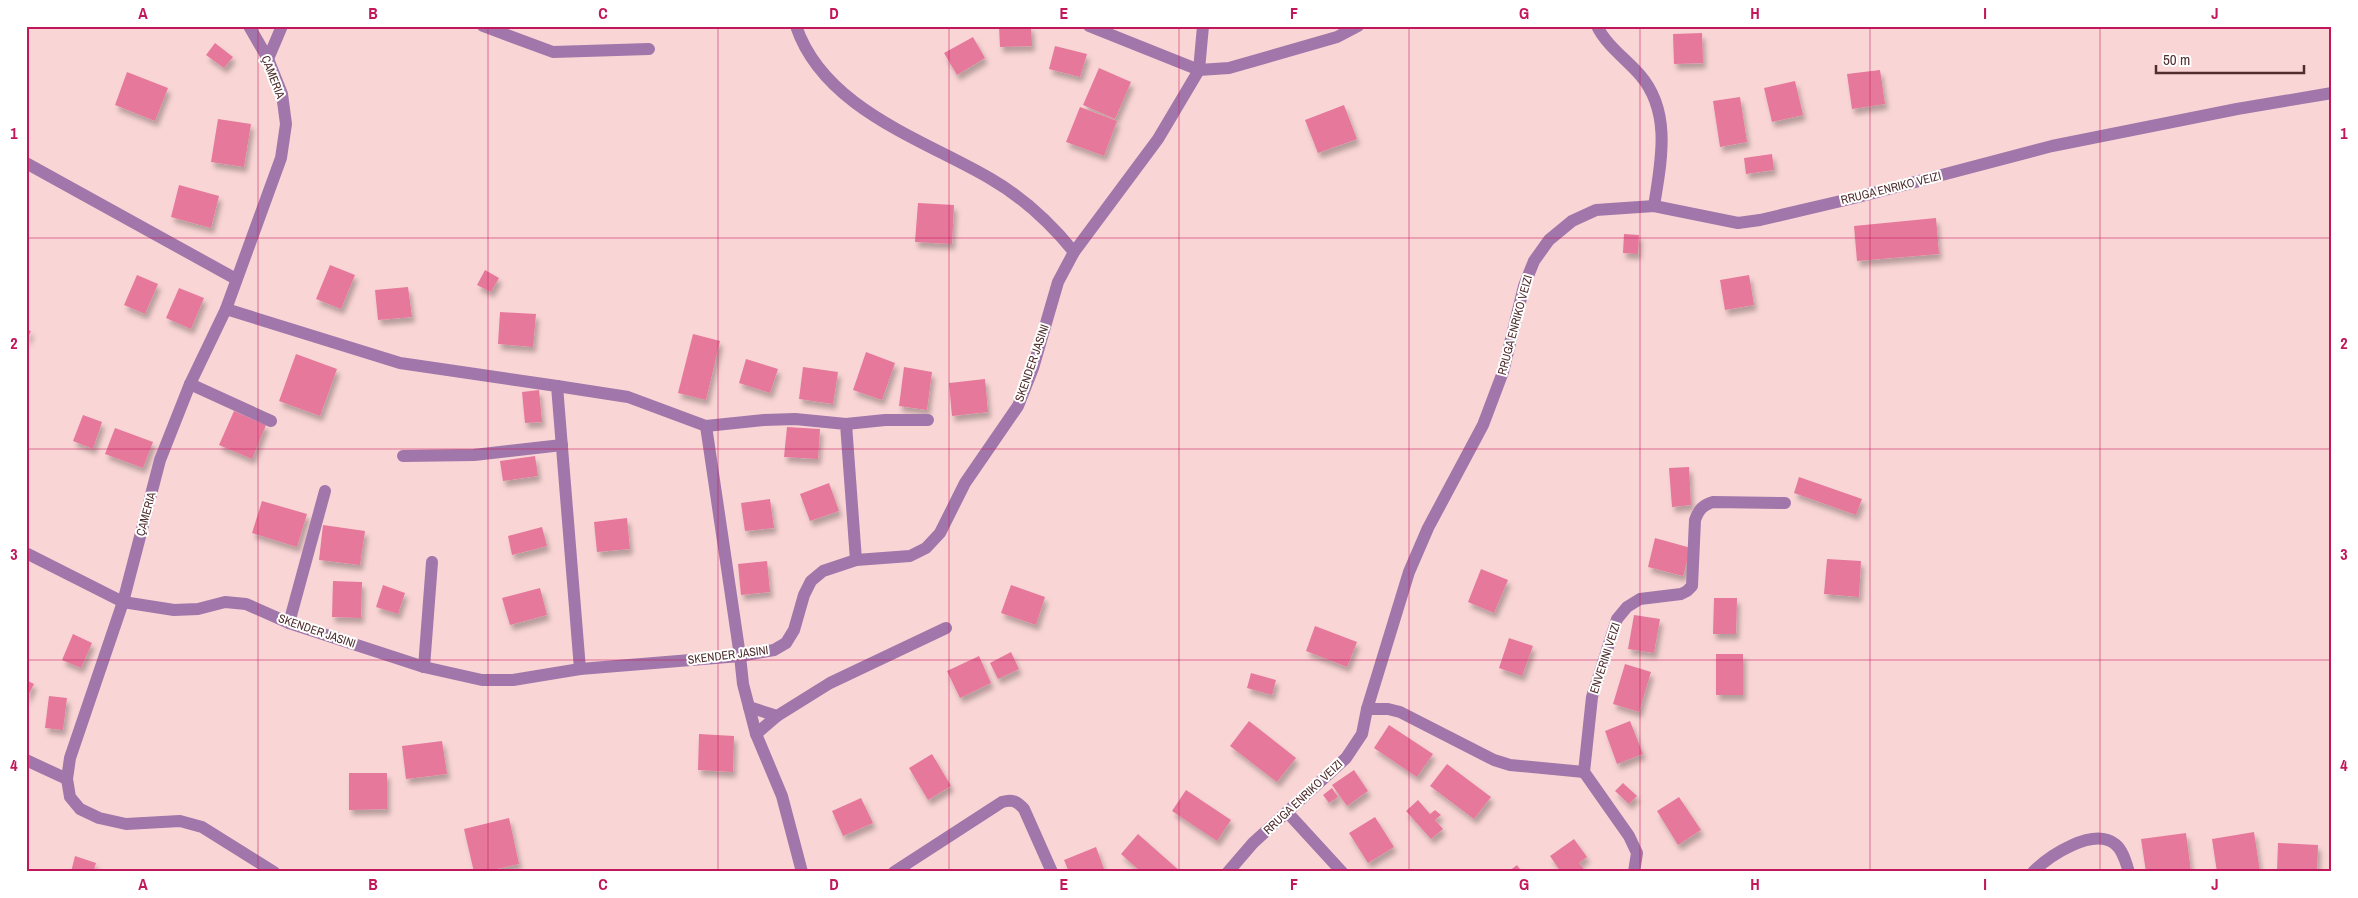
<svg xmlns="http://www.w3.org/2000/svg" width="2358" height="898" viewBox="0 0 2358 898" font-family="'Archivo Narrow',sans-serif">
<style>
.building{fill:#e6789c;filter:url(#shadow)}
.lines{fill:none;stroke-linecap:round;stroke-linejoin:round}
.minor{stroke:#a176aa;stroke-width:12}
.grid{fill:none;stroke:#c2185b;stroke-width:1;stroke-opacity:0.55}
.labels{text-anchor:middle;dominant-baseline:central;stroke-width:4;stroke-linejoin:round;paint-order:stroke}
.street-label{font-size:12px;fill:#502e2e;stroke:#fff}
.neatline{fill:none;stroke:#c2185b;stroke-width:2}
.grid-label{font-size:16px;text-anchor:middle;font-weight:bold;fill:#c2185b}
</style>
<defs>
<filter id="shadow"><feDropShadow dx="3" dy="5.5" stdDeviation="2.5" flood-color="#0004"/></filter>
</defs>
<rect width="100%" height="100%" fill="#f9d6d5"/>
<g class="building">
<polygon points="999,26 1031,26 1032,46 1000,47"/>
<polygon points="1702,33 1703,63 1674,64 1673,34"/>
<polygon points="973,37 985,58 957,75 944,53"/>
<polygon points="215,43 233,57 224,68 206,55"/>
<polygon points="1055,46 1087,54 1080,77 1049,69"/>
<polygon points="1099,68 1131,82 1115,119 1083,105"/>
<polygon points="1880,70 1885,104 1852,109 1847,74"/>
<polygon points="127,72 168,88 155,121 115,105"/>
<polygon points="1795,81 1803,115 1772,122 1764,88"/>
<polygon points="1740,97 1747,142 1720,147 1713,101"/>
<polygon points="1344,105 1357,139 1318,153 1305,120"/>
<polygon points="1080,107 1117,121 1104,156 1066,142"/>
<polygon points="218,119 251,124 244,167 211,162"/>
<polygon points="1772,154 1774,170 1746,174 1744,158"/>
<polygon points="179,185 219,196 211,228 171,217"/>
<polygon points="918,203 954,205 952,244 915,242"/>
<polygon points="1936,218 1939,254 1857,261 1854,226"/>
<polygon points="1624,234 1639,235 1638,254 1623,253"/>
<polygon points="330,265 355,275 341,309 316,299"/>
<polygon points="485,270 499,278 491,292 477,285"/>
<polygon points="137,275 158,284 145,314 124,305"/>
<polygon points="1749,275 1754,305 1725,310 1720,280"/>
<polygon points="408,287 412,317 378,320 375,290"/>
<polygon points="179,288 204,298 191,329 166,318"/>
<polygon points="500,312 536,314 533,347 498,344"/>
<polygon points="26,329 31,331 26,342"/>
<polygon points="693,334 720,341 706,400 678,393"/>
<polygon points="866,352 895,363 882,400 853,390"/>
<polygon points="296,354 337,369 320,416 279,401"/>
<polygon points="746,359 778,369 770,393 739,383"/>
<polygon points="803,367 838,372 833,404 799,399"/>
<polygon points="904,367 932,372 927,410 899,406"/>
<polygon points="985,379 988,412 952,416 949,383"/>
<polygon points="539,390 542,422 525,423 522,392"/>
<polygon points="234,411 266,425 252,459 219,445"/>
<polygon points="83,415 102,422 93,449 73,441"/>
<polygon points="787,427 820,429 818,459 784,457"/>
<polygon points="115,428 153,442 143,468 105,454"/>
<polygon points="535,456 538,476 503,481 500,461"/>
<polygon points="1689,467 1691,505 1672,507 1669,468"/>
<polygon points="1799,477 1862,499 1856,515 1794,493"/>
<polygon points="829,483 839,511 810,521 800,494"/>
<polygon points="770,499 774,528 745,531 741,503"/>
<polygon points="262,501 307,514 297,547 252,533"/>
<polygon points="627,518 630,549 597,552 594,522"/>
<polygon points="323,525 365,531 360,565 319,560"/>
<polygon points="542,527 547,546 512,555 508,536"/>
<polygon points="1655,538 1691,548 1683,576 1648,567"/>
<polygon points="1827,559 1861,561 1859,597 1824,594"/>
<polygon points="767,561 770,592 741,595 738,564"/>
<polygon points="1481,569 1508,580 1494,613 1468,602"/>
<polygon points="333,581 362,582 361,618 332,617"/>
<polygon points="383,585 405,593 398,614 376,607"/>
<polygon points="1011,585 1045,597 1036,625 1001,613"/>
<polygon points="540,588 547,615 510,625 502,598"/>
<polygon points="1714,598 1737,598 1736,634 1713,634"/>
<polygon points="1634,615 1660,619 1654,653 1628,649"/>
<polygon points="1315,626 1357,642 1347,667 1306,651"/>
<polygon points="73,634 92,643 81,668 62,660"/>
<polygon points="1509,638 1533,646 1522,676 1499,668"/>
<polygon points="1011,652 1019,669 998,679 990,663"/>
<rect x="1716" y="654" width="27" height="41"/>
<polygon points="979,656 991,683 960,698 947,671"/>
<polygon points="1625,664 1651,672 1639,712 1613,704"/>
<polygon points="1251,673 1276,680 1272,695 1247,688"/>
<polygon points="26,680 34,684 26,700"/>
<polygon points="49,696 67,698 63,730 45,728"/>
<polygon points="1249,721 1296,758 1277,782 1230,746"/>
<polygon points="1630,721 1643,754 1617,764 1605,731"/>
<polygon points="1389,725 1433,754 1417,777 1374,748"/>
<polygon points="699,734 734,736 733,772 698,770"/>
<polygon points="442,741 447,774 406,779 402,746"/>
<polygon points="932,754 951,786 928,800 909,768"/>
<polygon points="1447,764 1491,797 1474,819 1430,786"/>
<polygon points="1354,770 1368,791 1347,806 1332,785"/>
<polygon points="349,773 387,773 387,809 349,810"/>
<polygon points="1623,783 1637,796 1629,804 1615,791"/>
<polygon points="1332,788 1338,797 1329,803 1323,795"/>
<polygon points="1186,790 1231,820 1217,841 1172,811"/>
<polygon points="1679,797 1701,830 1678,845 1657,811"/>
<polygon points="861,798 873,823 843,836 832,811"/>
<polygon points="1418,800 1430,814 1435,810 1441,815 1435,820 1443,829 1431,839 1406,811"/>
<polygon points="1375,817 1394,847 1368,863 1349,833"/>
<polygon points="509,818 519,864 483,872 474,872 464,829"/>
<polygon points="2254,832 2260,872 2217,872 2212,839"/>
<polygon points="2186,833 2191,872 2146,872 2141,839"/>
<polygon points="1138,834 1181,872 1141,872 1121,854"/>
<polygon points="1574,839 1587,857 1579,863 1586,872 1561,872 1550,856"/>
<polygon points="2278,843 2318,845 2317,872 2277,872"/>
<polygon points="1096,847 1104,869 1098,872 1069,872 1064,860"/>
<polygon points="75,856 96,863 93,872 71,872"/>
<polygon points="1517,865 1522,872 1508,872"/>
</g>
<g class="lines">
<g class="minor">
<polyline points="249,26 268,59 282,94 286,124 281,158 226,309 190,384 160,460 123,602 70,758 67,779 70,797 80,809 99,818 126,824 180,821 202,827 274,872"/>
<polyline points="483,26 553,52 649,49"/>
<path d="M796,26C824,109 923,139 991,179C1022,197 1052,225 1074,252"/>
<polyline points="1089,26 1199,70 1229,68 1337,37 1358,26"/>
<path d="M1597,26C1606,45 1626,59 1640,75C1672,112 1661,162 1654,206"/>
<polyline points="268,59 282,26"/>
<polyline points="26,163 236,279"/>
<polyline points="226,309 400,363 557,386 580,669"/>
<polyline points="190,384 271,421"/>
<polyline points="557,386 628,397 706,426 764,420 795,419 846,424 856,560"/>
<polyline points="846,424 885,420 928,420"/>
<polyline points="706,426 740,656 743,684 756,734 782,796 802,872"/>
<polyline points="403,456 474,455 562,445"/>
<polyline points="26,553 123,602 174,610 198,609 225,602 246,604 289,623 424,667 482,680 513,680 580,669 740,656 774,650 786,643 794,630 804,595 811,581 823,571 856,560 910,556 926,548 940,533 965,483 1018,406 1033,368 1058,282 1074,252 1158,139 1199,70 1203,26"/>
<polyline points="289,623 325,491"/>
<polyline points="424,667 432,562"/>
<polyline points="749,707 777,716 830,683 946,628"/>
<polyline points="1367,709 1388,709 1400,712 1494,760 1510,765 1584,772"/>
<polyline points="756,734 777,716"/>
<polyline points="26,760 67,779"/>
<polyline points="1287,812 1342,872"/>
<path d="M894,872L1002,802C1012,799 1017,801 1024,809L1052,872"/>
<polyline points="1228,872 1253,843 1346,758 1362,734 1367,709 1409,572 1428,528 1483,425 1503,372 1524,286 1534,261 1549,240 1572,221 1596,210 1654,206 1738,223 1760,220 1858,197 2052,146 2237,109 2332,93"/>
<path d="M1634,872L1637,853L1629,836L1584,772L1592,697L1617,619L1627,607L1640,599L1681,594L1687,591L1692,586L1695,520C1699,509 1703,505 1713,502L1785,503"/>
<path d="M2033,872C2050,855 2093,827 2115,844C2123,850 2126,863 2129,872"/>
</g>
</g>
<path class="grid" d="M258,26V872M488,26V872M718,26V872M949,26V872M1179,26V872M1409,26V872M1640,26V872M1870,26V872M2100,26V872M26,238H2332M26,449H2332M26,660H2332"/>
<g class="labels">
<g class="street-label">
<text transform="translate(273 77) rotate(69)">ÇAMERIA</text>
<text transform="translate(1891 188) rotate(-14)">RRUGA ENRIKO VEIZI</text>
<text transform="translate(1515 325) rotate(-75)">RRUGA ENRIKO VEIZI</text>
<text transform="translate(1032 363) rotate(-71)">SKENDER JASINI</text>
<text transform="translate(146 514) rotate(-75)">ÇAMERIA</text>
<text transform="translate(317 631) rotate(19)">SKENDER JASINI</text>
<text transform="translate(728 655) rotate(-7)">SKENDER JASINI</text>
<text transform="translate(1605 658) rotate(-72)">ENVERINI VEIZI</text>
<text transform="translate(1303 797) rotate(-43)">RRUGA ENRIKO VEIZI</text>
</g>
</g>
<rect width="2358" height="898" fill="none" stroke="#ffffff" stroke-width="55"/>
<path d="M2156 65v8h148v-8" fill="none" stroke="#502e2e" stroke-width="2.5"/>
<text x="2163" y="65" font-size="15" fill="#502e2e" stroke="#ffffff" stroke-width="4" paint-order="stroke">50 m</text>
<rect x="28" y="28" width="2302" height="842" class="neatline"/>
<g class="grid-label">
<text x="143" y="19">A</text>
<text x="373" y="19">B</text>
<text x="603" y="19">C</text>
<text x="834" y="19">D</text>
<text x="1064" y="19">E</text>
<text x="1294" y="19">F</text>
<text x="1524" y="19">G</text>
<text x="1755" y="19">H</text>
<text x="1985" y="19">I</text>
<text x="2215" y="19">J</text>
<text x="14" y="139">1</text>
<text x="2344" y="139">1</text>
<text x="14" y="349">2</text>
<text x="2344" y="349">2</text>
<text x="14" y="560">3</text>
<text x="2344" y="560">3</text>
<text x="14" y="771">4</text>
<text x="2344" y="771">4</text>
<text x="143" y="890">A</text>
<text x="373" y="890">B</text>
<text x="603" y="890">C</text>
<text x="834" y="890">D</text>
<text x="1064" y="890">E</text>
<text x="1294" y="890">F</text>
<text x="1524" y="890">G</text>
<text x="1755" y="890">H</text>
<text x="1985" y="890">I</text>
<text x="2215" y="890">J</text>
</g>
</svg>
